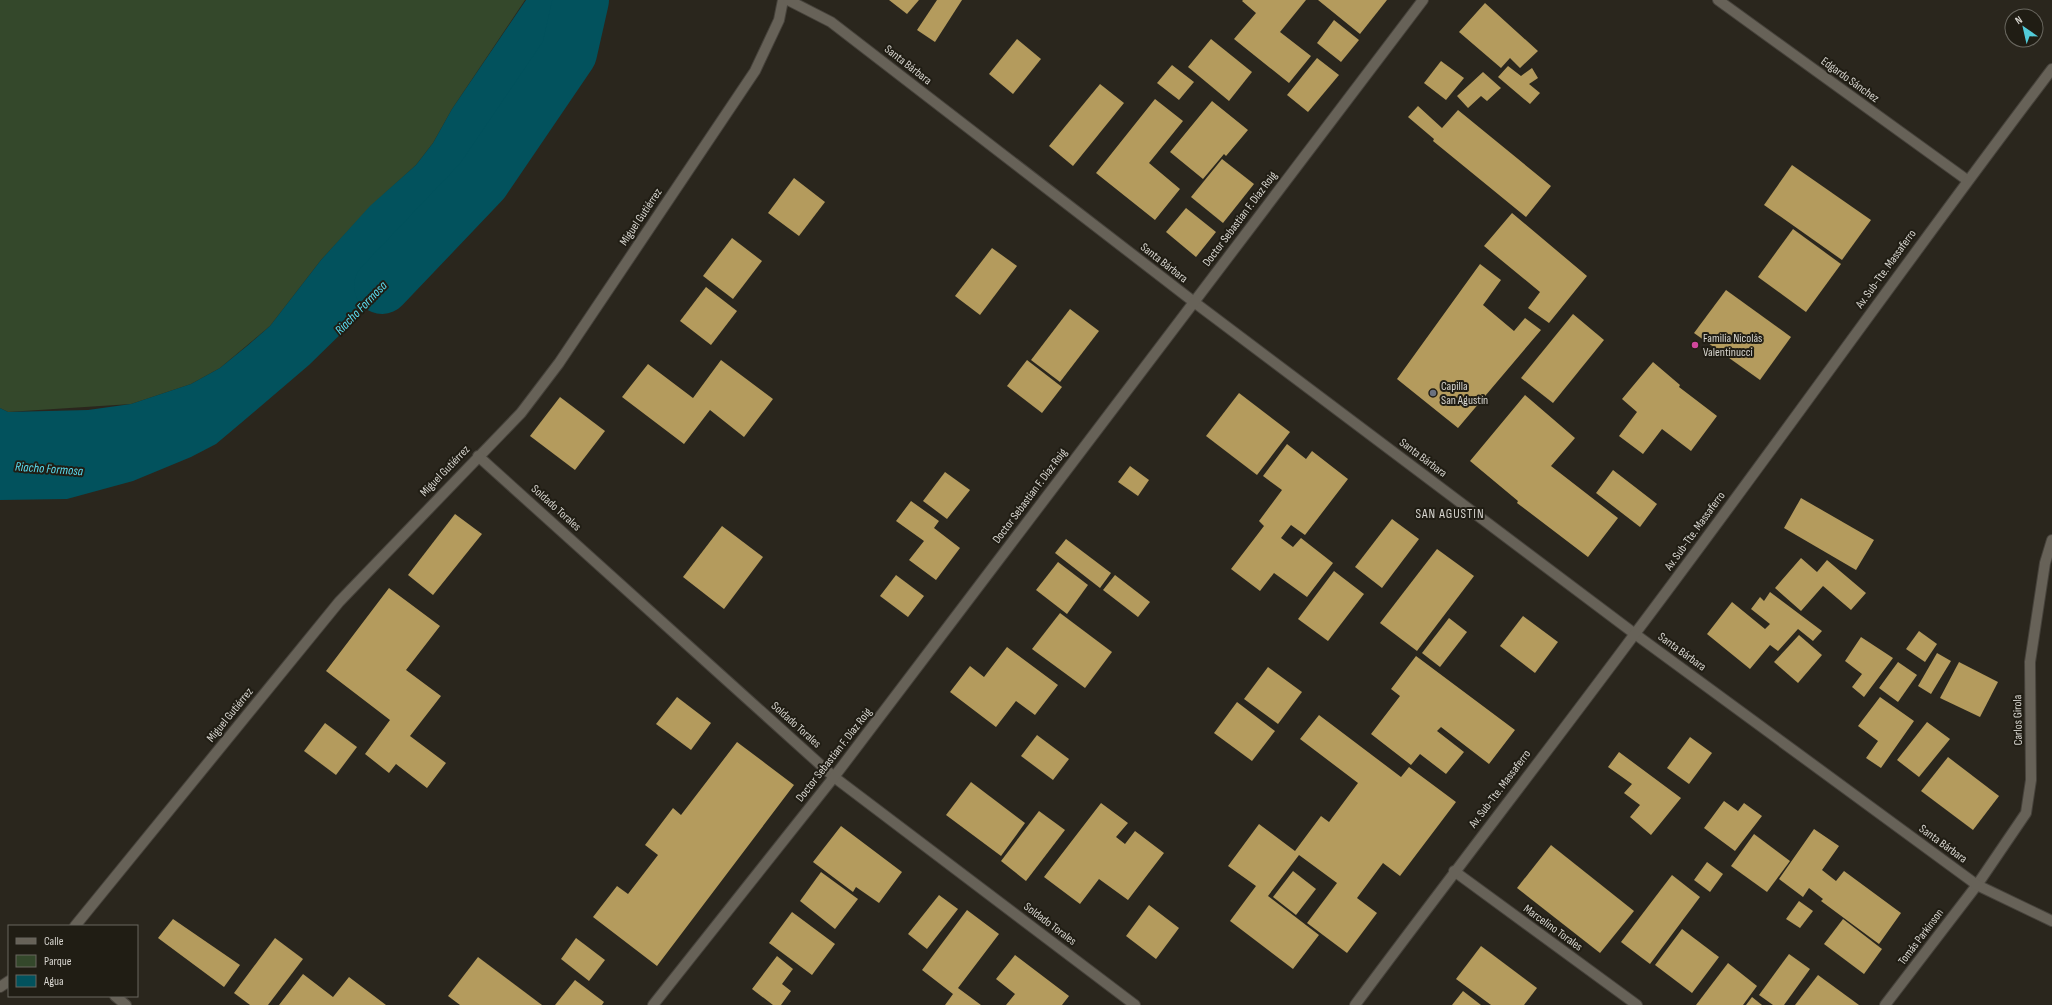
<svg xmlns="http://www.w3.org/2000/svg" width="2052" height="1005" viewBox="0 0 2052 1005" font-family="'Sofia Sans Condensed',sans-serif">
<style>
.green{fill:#34482b}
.water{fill:#02525d}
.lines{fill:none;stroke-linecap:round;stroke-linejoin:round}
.river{stroke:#02525d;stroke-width:56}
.building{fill:#b49b5d}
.lane-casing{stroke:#46423b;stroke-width:12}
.street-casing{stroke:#46423b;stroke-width:12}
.secondary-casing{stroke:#46423b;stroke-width:12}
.lane{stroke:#676258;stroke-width:10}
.street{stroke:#676258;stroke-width:10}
.secondary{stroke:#676258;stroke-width:10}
.hotel-dot{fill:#d1479c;stroke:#201d14;stroke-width:1.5}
.worship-dot{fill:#6b7280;stroke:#201d14;stroke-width:1.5}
.labels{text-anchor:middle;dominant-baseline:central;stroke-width:4;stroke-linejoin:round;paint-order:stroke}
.street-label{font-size:12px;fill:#d7d5cf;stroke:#201d14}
.poi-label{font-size:12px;fill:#d7d5cf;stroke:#201d14;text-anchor:start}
.water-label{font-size:13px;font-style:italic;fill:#5bddf1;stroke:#201d14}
.neighbourhood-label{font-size:13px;letter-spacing:1px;fill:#d7d5cf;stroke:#201d14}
</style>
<rect width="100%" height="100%" fill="#2a261d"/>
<polygon class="green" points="0,0 525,0 452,109 433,143 416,165 371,206 321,260 270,326 220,368 191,384 131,404 8,412 0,408"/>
<polygon class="water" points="526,0 601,0 595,24 569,53 568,83 533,136 509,165 478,186 436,229 415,260 395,281 309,365 241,423 216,444 191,457 133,481 67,499 0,500 0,408 8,412 88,410 131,404 191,384 220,368 247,346 270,326 321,260 370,206 416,165 433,143 452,109"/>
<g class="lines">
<polyline class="river" points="382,286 482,181 569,53 581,0"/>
</g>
<g class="building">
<polygon points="889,0 919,0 907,14"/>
<polygon points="937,0 962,0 935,42 917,30"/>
<polygon points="1243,0 1306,0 1280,32 1311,56 1289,83 1234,39 1256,13 1242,1"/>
<polygon points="1318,0 1387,0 1360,34"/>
<polygon points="1485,3 1538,51 1520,68 1510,58 1501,68 1459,32"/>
<polygon points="1334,20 1359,40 1341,62 1317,43"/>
<polygon points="1017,39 1041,59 1013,94 989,74"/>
<polygon points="1211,39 1252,72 1229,101 1188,67"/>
<polygon points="1317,58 1339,75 1308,112 1287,95"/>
<polygon points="1441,61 1464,78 1446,100 1424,83"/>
<polygon points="1172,65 1194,82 1179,100 1157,83"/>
<polygon points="1508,66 1521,76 1532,68 1538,78 1529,84 1540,93 1530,104 1498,77"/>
<polygon points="1483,72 1501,88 1487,101 1481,96 1468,108 1457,96"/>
<polygon points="1100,84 1124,103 1073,166 1049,146"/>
<polygon points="1155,99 1183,121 1149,163 1180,189 1155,220 1096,173"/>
<polygon points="1212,101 1248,130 1226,156 1224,154 1203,179 1170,152"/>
<polygon points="1418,106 1442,128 1458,110 1551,186 1526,217 1433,141 1434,139 1408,117"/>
<polygon points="1222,159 1254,184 1223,223 1191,197"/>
<polygon points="1792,165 1871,220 1842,260 1764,205"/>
<polygon points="794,178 825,202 799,236 768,213"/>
<polygon points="1186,208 1216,232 1196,257 1166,232"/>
<polygon points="1512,213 1587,276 1549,323 1528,308 1540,292 1484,246"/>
<polygon points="1793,229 1841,264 1806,312 1758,277"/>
<polygon points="732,238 762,261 733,299 703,276"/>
<polygon points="992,248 1017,266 980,315 955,296"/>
<polygon points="1480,264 1501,280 1483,305 1514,331 1525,318 1541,330 1458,428 1397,379"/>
<polygon points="706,287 737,311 711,345 680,321"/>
<polygon points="1726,290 1791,337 1760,380 1694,333"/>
<polygon points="1070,309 1099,331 1060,382 1031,360"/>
<polygon points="1573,314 1604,340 1553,403 1521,378"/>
<polygon points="721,360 773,399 744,437 710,410 684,444 622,397 648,364 693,398"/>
<polygon points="1027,360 1062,387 1042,413 1007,386"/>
<polygon points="1653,362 1680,385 1679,387 1717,416 1691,451 1662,429 1643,454 1619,436 1637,412 1622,399"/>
<polygon points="1239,393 1290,432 1257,475 1206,436"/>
<polygon points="1525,395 1575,438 1551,466 1618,518 1588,557 1517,503 1518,501 1470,461"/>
<polygon points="560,397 605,431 575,470 530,436"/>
<polygon points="1287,444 1306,459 1312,451 1348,479 1305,535 1291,525 1281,538 1293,547 1301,538 1333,563 1307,597 1274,573 1260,591 1231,569 1264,526 1259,521 1282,490 1263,476"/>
<polygon points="1130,466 1149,480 1138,496 1118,482"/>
<polygon points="1613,470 1657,504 1640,527 1596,493"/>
<polygon points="945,472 970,490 947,519 923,501"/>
<polygon points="1801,498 1874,540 1856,570 1784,528"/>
<polygon points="911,501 939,521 934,528 960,548 936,580 909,560 924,541 896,521"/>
<polygon points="455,514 482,534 433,595 408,575"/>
<polygon points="1392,519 1419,539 1382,588 1355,567"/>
<polygon points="722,526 763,557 724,609 683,577"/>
<polygon points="1066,539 1111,573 1100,588 1055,553"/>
<polygon points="1437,549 1474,576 1417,651 1380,623"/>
<polygon points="1801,558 1817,572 1827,560 1866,593 1851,610 1823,586 1801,611 1775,588"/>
<polygon points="1058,562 1088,585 1067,614 1036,590"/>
<polygon points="1334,571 1364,594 1328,641 1298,619"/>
<polygon points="896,575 924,596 908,617 880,596"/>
<polygon points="1115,575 1150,602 1138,617 1103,590"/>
<polygon points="389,588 440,626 406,670 441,696 410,736 446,763 427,788 396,764 389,773 365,754 390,720 326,671"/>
<polygon points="1770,592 1822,631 1813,641 1798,629 1778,651 1770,645 1750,669 1707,634 1732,602 1765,629 1770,624 1751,609 1760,597 1764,601"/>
<polygon points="1060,613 1112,652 1085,688 1032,649"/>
<polygon points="1523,616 1558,642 1535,673 1500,646"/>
<polygon points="1449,618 1467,632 1440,667 1422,653"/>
<polygon points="1919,631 1937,644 1925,662 1906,649"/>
<polygon points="1799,635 1822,655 1798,683 1774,662"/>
<polygon points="1861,637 1893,658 1864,697 1852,687 1862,674 1845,661"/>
<polygon points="1007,647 1058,685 1035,715 1016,701 996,727 950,692 970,666 984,677"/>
<polygon points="1937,653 1951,661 1931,694 1918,686"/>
<polygon points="1416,656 1515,730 1489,764 1441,727 1437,731 1464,752 1446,774 1420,754 1411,765 1371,734 1400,696 1391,689"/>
<polygon points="1898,662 1917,675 1898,702 1879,688"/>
<polygon points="1959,662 1998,682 1980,717 1940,698"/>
<polygon points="1268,667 1302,692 1278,724 1244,699"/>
<polygon points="677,697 711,723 691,750 656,724"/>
<polygon points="1880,697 1914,721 1881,768 1866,758 1878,741 1858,726"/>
<polygon points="1237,702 1275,731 1252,761 1214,733"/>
<polygon points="1319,715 1401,777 1409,767 1456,802 1400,876 1383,863 1357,898 1377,913 1347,953 1307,923 1337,883 1299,855 1268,896 1319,935 1293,969 1230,921 1256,886 1228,866 1259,824 1295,851 1321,816 1329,822 1358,783 1300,739"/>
<polygon points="1927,722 1950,739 1919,777 1897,760"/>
<polygon points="325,723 357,747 336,775 304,751"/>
<polygon points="1037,735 1069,759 1053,780 1021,756"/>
<polygon points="1690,737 1712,753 1689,784 1667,768"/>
<polygon points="737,742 794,785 657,966 593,917 617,886 628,894 658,855 645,845 673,808 681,815"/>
<polygon points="1619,752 1681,798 1651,835 1630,817 1640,805 1624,793 1632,784 1608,767"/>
<polygon points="1948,757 1999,796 1973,830 1921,791"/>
<polygon points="971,782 1025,823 1001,856 946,815"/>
<polygon points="1724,801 1738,811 1744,803 1762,816 1735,851 1704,828"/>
<polygon points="1101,803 1128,823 1116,837 1125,844 1135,831 1164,853 1128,900 1099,879 1080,904 1044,877"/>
<polygon points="1039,811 1065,830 1026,881 1001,861"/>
<polygon points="841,826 902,872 879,903 856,887 853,892 813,862"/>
<polygon points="1814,829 1839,846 1822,870 1836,881 1844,871 1901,913 1879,944 1821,901 1823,899 1809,888 1803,897 1779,879"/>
<polygon points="1754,834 1790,861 1767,892 1731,866"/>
<polygon points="1551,845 1634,911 1600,953 1517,888"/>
<polygon points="1707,862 1723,874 1710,892 1694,880"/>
<polygon points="1293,871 1316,889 1296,915 1273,897"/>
<polygon points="821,872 858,899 835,929 800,901"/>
<polygon points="1672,875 1700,897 1650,964 1621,942"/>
<polygon points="939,895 958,909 927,949 908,934"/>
<polygon points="1799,901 1813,911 1800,928 1786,919"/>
<polygon points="1149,905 1179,928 1156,959 1126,936"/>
<polygon points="967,910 999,934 958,988 981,1005 945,1005 953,994 922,970"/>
<polygon points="792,912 835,944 812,975 769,943"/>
<polygon points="173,919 240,965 224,987 158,938"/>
<polygon points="1843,919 1882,949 1864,974 1824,944"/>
<polygon points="1682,929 1719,957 1692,993 1655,965"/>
<polygon points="275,938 303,959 268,1005 250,1005 234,993"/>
<polygon points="576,938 605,960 589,981 561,959"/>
<polygon points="1481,946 1537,988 1524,1005 1491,1005 1456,979"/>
<polygon points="1789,954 1810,969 1784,1005 1773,1005 1759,995"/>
<polygon points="1015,955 1069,996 1062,1005 1006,1005 1015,994 996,979"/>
<polygon points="777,956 793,969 782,984 791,991 781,1005 773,1005 752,989"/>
<polygon points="478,957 542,1005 460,1005 448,996"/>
<polygon points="1728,963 1757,986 1743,1005 1696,1005"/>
<polygon points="303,974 333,997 349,977 386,1005 279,1005"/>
<polygon points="1818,975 1859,1005 1795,1005"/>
<polygon points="575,980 604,1002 602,1005 555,1005"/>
<polygon points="1463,991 1481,1005 1452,1005"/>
<polygon points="1752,997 1762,1005 1746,1005"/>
</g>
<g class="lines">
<g class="lane-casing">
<g id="lane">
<polyline points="1454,871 1637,1005"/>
<polyline points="1977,885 2026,813 2031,780 2030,662 2045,563 2052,540"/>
<polyline points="75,926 339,602 521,413 559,363 755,71 779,20 783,0"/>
</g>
</g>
<g class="street-casing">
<g id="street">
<polyline points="788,0 831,22 1194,302 1635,634"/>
<polyline points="1718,0 1967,180"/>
<polyline points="478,456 834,777 1135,1005"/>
<polyline points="0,987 9,981"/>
<polyline points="115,996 126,1005"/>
<polyline points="653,1005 834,777 1423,0"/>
<polyline points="1885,1005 1977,885"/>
</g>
</g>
<g class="secondary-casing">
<g id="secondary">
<polyline points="1635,634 1977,885 2052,921"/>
<path d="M1355,1005C1447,881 1542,759 1634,635C1775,448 1910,256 2052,69"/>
</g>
</g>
<use href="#lane" class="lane"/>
<use href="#street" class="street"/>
<use href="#secondary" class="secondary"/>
</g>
<circle class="hotel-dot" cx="1695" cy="345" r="4"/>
<circle class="worship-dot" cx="1433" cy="393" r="4"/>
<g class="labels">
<g class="street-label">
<text transform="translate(908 65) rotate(38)">Santa Bárbara</text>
<text transform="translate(1850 80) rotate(36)">Edgardo Sánchez</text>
<text transform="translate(641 217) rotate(-56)">Miguel Gutiérrez</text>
<text transform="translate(1240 219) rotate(-53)">Doctor Sebastian F. Díaz Roig</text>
<text transform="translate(1164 263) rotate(38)">Santa Bárbara</text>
<text transform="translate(1886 269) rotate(-54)">Av. Sub-Tte. Massaferro</text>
<text transform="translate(1423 458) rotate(37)">Santa Bárbara</text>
<text transform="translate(445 471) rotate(-46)">Miguel Gutiérrez</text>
<text transform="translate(1030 496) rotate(-53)">Doctor Sebastian F. Díaz Roig</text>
<text transform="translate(556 508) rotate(42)">Soldado Torales</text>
<text transform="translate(1695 531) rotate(-54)">Av. Sub-Tte. Massaferro</text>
<text transform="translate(1682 652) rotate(36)">Santa Bárbara</text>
<text transform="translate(230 715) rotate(-51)">Miguel Gutiérrez</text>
<text transform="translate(2018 720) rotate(-91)">Carlos Girola</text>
<text transform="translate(796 725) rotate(42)">Soldado Torales</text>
<text transform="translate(834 755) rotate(-52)">Doctor Sebastian F. Díaz Roig</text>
<text transform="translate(1500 789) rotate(-53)">Av. Sub-Tte. Massaferro</text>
<text transform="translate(1943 844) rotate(36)">Santa Bárbara</text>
<text transform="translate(1050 924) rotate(37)">Soldado Torales</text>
<text transform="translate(1553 928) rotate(36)">Marcelino Torales</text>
<text transform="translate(1921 937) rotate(-53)">Tomás Parkinson</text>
</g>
<g class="poi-label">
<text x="1703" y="338">Familia Nicolás<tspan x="1703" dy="14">Valentinucci</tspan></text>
<text x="1441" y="386">Capilla<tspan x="1441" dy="14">San Agustín</tspan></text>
</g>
<g class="water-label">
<text transform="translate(361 308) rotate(-46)">Riacho Formosa</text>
<text transform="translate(49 469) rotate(4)">Riacho Formosa</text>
</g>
<g class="neighbourhood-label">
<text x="1450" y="514">SAN AGUSTIN</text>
</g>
</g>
<rect x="8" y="925" width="130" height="72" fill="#201d14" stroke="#69675f"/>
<rect x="16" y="938" width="20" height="6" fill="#676258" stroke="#69675f"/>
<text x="44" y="945" font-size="12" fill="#d7d5cf">Calle</text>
<rect x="16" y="955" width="20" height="12" fill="#34482b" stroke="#69675f"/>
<text x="44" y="965" font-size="12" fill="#d7d5cf">Parque</text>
<rect x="16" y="975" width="20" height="12" fill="#02525d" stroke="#69675f"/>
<text x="44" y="985" font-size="12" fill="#d7d5cf">Agua</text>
<g transform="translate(2024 28) rotate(326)"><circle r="19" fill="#201d14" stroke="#69675f"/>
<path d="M0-3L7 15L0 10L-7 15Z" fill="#52cbd9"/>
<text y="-6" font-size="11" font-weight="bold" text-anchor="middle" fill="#d7d5cf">N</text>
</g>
</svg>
